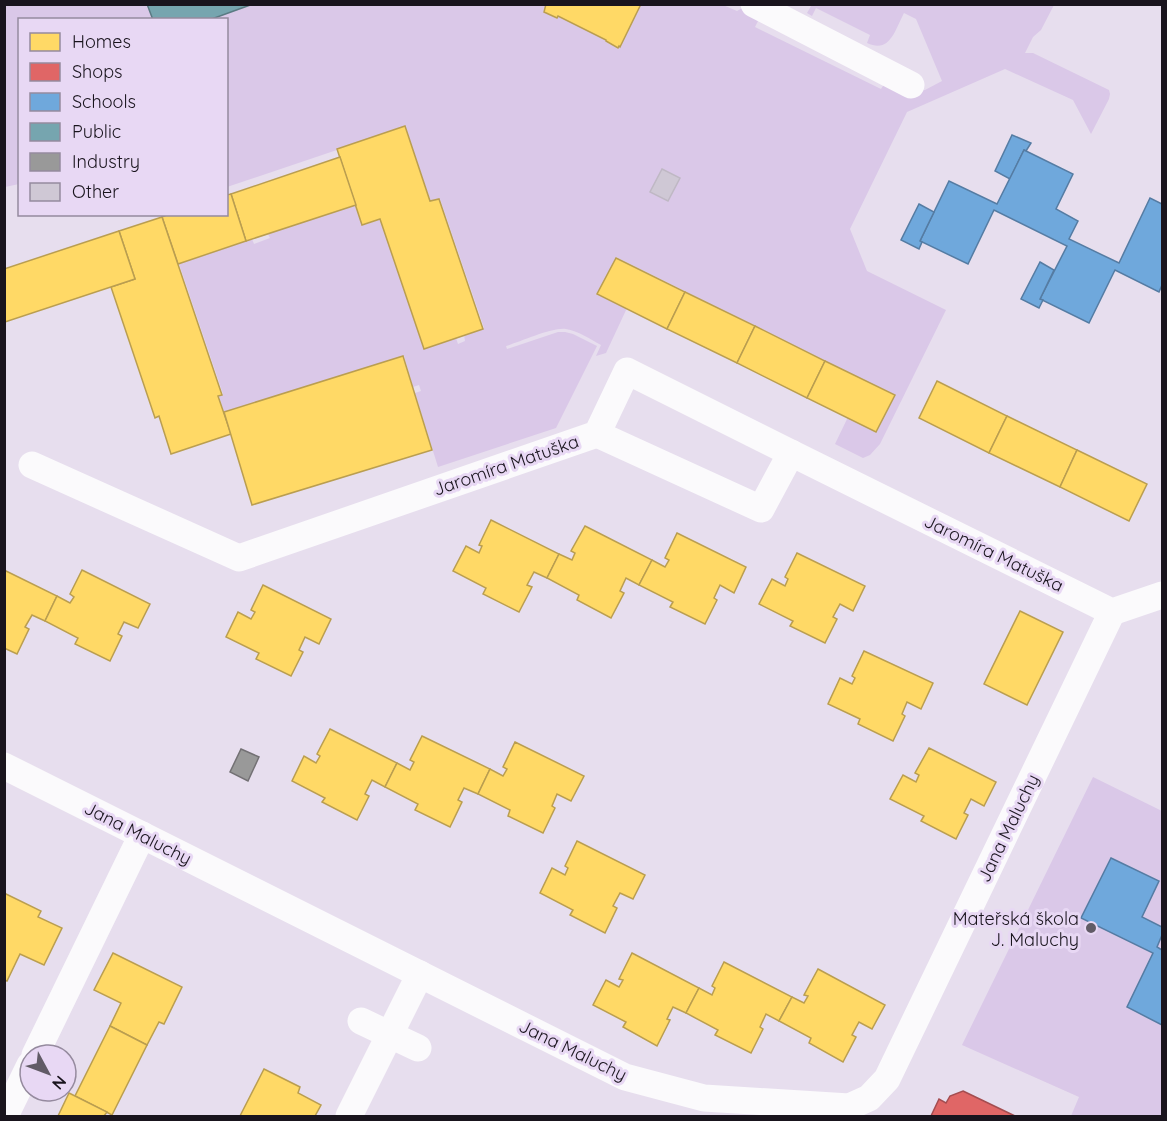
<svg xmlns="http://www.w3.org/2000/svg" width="1167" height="1121" viewBox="0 0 1167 1121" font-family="Quicksand,sans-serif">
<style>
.green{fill:#dac8e8}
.homes{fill:#ffd966;stroke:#ba9e50;stroke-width:1.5}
.shops{fill:#e06666;stroke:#a44d50;stroke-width:1.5}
.schools{fill:#6fa8dc;stroke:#557ca3;stroke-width:1.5}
.public{fill:#76a5af;stroke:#5a7a83;stroke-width:1.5}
.industry{fill:#999;stroke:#737174;stroke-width:1.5}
.building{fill:#cfc8d5;stroke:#bfb8c4;stroke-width:1.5}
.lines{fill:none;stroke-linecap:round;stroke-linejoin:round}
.minor{stroke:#fbfafc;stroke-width:27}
.poi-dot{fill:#615b66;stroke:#e8d8f4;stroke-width:2}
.labels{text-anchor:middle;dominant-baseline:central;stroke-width:6;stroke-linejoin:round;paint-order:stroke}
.street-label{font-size:18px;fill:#19141d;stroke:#e8d8f4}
.poi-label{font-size:18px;fill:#19141d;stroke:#e8d8f4;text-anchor:end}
</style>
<rect width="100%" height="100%" fill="#e7deee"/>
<g class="green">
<path d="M1022,4L1054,5L1041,30L1033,37L1025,53H1033L1109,90L1110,94L1109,99L1091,134L1073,100L1005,69L907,112L850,229L867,271L946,310L880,444L870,455L863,458L835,444L848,417L877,431L894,395L616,257L599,294L627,308L606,353L596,356L601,345C590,339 578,331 566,329C552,327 520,342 506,346L507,349L558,332H565L573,334L597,346L556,428L438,467L415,393L421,391L419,385L413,387L404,356L224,412L219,396L223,394L179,264L252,239L254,244L270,238L268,234L356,204L364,225L381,219L425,348L456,338L458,344L465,341L464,335L484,328L440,199L431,202L405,127L227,187L226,20H20L19,184L5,187L4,5H723L737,11L744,7L760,17L755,27L881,89L888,78L918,91L925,90L942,81L916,19L904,13C895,30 890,54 867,43L870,35L816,8L812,16L807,13L811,6L808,5Z"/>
<polygon points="1093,777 1162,811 1162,1116 1071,1116 1079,1097 962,1045"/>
</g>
<g class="homes">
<polygon points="546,4 641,4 620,47 619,46 618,48 606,41 606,40 558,16 557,18 544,12"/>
<polygon points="405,126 430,201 439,199 483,329 424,349 380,219 362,225 337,149"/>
<polygon points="340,157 356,205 246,241 231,194"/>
<polygon points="231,194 246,241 178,264 162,217 169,214 226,214 226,195"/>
<polygon points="162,217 222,395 218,396 231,434 171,454 159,416 155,418 111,287 135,279 119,231"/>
<polygon points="119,231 135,279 5,322 4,269"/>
<polygon points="616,258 685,292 667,329 597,294"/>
<polygon points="685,292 755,326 737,363 667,329"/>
<polygon points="755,326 825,361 807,398 737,363"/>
<polygon points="403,356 432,450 252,505 224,412"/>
<polygon points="825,361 895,395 876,432 807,398"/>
<polygon points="937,381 1007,416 989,453 919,418"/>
<polygon points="1007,416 1077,450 1060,487 989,453"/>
<polygon points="1077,450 1147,484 1129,521 1060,487"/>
<polygon points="491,520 559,554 547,578 534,572 527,585 532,587 519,612 483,594 486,588 453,571 466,546 479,553 482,546 479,545"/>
<polygon points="585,526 652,560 639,585 626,578 620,591 624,593 611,618 577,600 579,595 547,578 559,554 572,560 575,553 571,551"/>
<polygon points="677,533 746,567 734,593 720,585 714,598 717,600 705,624 670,607 673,602 639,585 652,560 665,567 669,560 665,558"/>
<polygon points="797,553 865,586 853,611 840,604 833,617 837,619 825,643 790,626 793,621 759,604 772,579 785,586 788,579 785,577"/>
<polygon points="4,570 57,596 45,621 32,615 25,627 29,629 17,654 4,648"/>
<polygon points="82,570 150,604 138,628 124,622 118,634 122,636 110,661 75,644 78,638 45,621 57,596 70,603 74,597 70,594"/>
<polygon points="263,585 331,619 319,644 305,637 299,650 303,652 291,676 256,659 259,653 226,637 238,612 251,619 255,612 251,610"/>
<polygon points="1020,611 1063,632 1027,705 984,684"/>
<polygon points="864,651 933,683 921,709 907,702 902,714 905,716 893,741 858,724 860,719 828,704 840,678 852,684 855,678 852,676"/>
<polygon points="330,729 397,763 385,787 372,780 365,794 369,796 357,820 322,802 325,798 292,781 304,756 316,763 320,756 317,754"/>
<polygon points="422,736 490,769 478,794 464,788 458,800 462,802 450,827 415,810 418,804 385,787 397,763 410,770 414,762 410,760"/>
<polygon points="515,742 584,776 571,801 557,794 552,806 555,808 543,833 508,816 510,810 478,794 490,769 503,776 507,769 503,767"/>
<polygon points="929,748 996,782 984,806 971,799 964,813 968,815 956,839 921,821 924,816 890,799 903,775 916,782 919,775 915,773"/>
<polygon points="577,841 645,875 633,899 620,893 613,906 617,908 605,933 570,915 573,910 540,893 552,868 565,875 568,868 565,866"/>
<polygon points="4,893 41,911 38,917 62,928 44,965 20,954 7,981 4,980"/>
<polygon points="113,953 182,987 164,1024 159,1022 147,1045 110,1026 121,1003 94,990"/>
<polygon points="632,953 699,988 686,1013 673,1007 667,1019 670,1020 657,1046 623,1027 626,1022 593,1005 606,980 619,987 623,980 619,979"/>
<polygon points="724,962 792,997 779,1021 766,1014 760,1027 763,1029 751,1053 715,1035 718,1030 686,1013 699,988 712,995 715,988 712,986"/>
<polygon points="818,969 885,1005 872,1029 859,1022 852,1035 856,1037 843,1062 809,1043 811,1038 779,1021 792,997 804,1003 808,996 804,995"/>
<polygon points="110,1026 147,1045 112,1115 75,1096"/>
<polygon points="264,1069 300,1087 298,1093 321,1105 315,1116 240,1116"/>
<polygon points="69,1093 107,1112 104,1116 58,1116"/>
</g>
<polygon class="shops" points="963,1091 1015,1116 931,1116 939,1099 946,1103 950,1096"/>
<g class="schools">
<polygon points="1012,135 1031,143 1026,151 1024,150 1010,179 995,171"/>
<polygon points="1024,150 1073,174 1056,209 1078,221 1069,239 1119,263 1150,198 1162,204 1162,285 1159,292 1115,270 1089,323 1040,299 1067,246 994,210 968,264 920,241 949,181 997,204"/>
<polygon points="919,204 934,212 920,241 922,242 919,249 901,240"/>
<polygon points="1040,262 1054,270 1040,299 1043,300 1039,308 1021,299"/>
<polygon points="1111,858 1159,881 1142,917 1162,927 1162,935 1157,947 1162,950 1162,1025 1127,1007 1153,953 1081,918"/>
</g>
<polygon class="public" points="147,4 253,4 209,20 153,20"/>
<polygon class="industry" points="241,749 259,757 248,781 230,772"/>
<polygon class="building" points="662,169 680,178 668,201 650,192"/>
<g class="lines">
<g class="minor">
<polyline points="754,4 911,85"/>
<polyline points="597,434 761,509 791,453"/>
<polyline points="32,465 239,558 597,434 627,371 791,453 1112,612 1162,595"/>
<polyline points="4,766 625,1077 704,1098 849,1107 869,1098 887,1079 1112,612"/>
<polyline points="361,1021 418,1048"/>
<polyline points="35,1055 142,835"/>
<polyline points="5,1116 30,1065"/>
<polyline points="349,1116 420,974"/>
</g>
</g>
<circle class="poi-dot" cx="1091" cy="928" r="6"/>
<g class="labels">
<g class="street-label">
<text transform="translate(506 465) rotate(-19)">Jaromíra Matuška</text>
<text transform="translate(994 553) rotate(26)">Jaromíra Matuška</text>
<text transform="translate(1008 828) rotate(-64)">Jana Maluchy</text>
<text transform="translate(138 833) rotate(27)">Jana Maluchy</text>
<text transform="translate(573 1050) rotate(26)">Jana Maluchy</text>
</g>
<g class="poi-label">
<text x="1079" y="918">Mateřská škola<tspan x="1079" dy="21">J. Maluchy</tspan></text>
</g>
</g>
<rect width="1167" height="1121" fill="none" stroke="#19141d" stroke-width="12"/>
<rect x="18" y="18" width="210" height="198" fill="#e8d8f4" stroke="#958a9e" stroke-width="1.5"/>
<rect x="30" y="33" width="30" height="18" fill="#ffd966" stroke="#958a9e" stroke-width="1.5"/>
<text x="72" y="48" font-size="18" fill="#19141d">Homes</text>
<rect x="30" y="63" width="30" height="18" fill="#e06666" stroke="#958a9e" stroke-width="1.5"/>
<text x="72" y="78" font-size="18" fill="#19141d">Shops</text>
<rect x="30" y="93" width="30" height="18" fill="#6fa8dc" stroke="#958a9e" stroke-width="1.5"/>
<text x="72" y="108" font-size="18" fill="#19141d">Schools</text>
<rect x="30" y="123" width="30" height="18" fill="#76a5af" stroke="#958a9e" stroke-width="1.5"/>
<text x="72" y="138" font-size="18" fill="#19141d">Public</text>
<rect x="30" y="153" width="30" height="18" fill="#999999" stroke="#958a9e" stroke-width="1.5"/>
<text x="72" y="168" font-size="18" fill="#19141d">Industry</text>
<rect x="30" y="183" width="30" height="18" fill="#cfc8d5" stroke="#958a9e" stroke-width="1.5"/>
<text x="72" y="198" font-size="18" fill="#19141d">Other</text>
<g transform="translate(48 1073) rotate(131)"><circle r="28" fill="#e8d8f4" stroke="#958a9e" stroke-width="1.5"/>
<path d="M0-4.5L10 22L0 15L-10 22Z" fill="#615b66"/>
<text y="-9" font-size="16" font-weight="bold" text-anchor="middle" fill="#19141d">N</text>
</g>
</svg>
